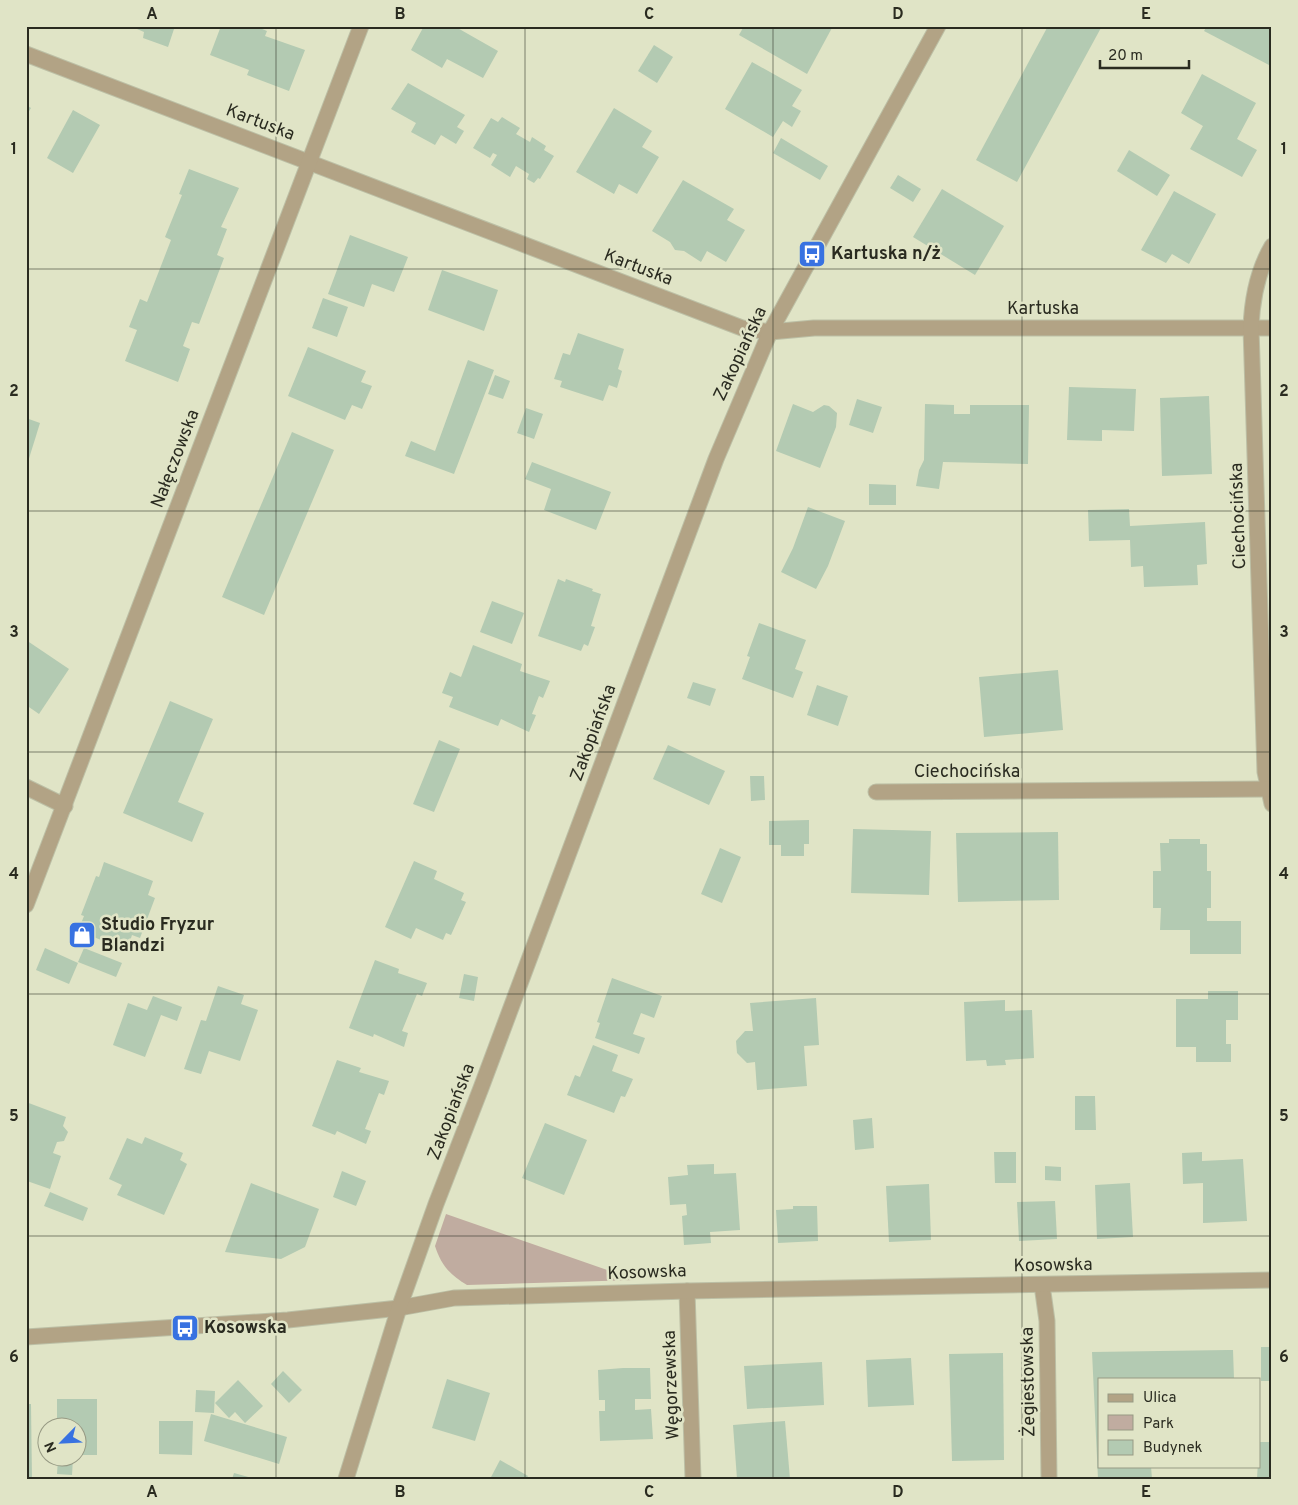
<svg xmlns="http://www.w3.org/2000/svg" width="1298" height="1505" viewBox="0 0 1298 1505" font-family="Overpass,sans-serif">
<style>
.green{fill:#c0aca0}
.building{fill:#b3cab2}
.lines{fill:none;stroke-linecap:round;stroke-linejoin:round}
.minor-casing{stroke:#bcbfa5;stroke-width:17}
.minor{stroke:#b2a385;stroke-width:15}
.grid{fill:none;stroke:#2a2b20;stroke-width:1;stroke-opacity:0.55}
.labels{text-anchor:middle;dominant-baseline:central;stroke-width:5;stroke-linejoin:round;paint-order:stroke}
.street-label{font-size:18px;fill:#2a2b20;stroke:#e0e4c6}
.poi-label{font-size:18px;font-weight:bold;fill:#2a2b20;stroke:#e0e4c6;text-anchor:start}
.neatline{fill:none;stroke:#2a2b20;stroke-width:2}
.grid-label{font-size:16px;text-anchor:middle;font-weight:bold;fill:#2a2b20}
</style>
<rect width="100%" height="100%" fill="#e0e4c6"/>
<path class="green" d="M446,1214L636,1280L467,1285C450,1275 441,1265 435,1246Z"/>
<g class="building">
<polygon points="130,26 175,26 168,47 143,38 144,32"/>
<polygon points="221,26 255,26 267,31 265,36 305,50 289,91 247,75 249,70 210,55"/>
<polygon points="424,26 454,26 498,51 483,78 447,59 442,68 411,50"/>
<polygon points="744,26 833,26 807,74 739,35"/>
<polygon points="1048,26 1102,26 1017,182 976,160"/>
<polygon points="1207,26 1272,26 1272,59 1269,65 1204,31"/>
<polygon points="654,45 673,57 657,83 638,71"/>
<polygon points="752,62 802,90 792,106 801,111 792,127 783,121 773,137 725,109"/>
<polygon points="1202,74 1256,103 1237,139 1257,150 1242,177 1190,149 1203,126 1181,113"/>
<polygon points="408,83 465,115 457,127 464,131 456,144 441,135 435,145 411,132 416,123 391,109"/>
<polygon points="26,105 31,108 26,116"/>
<polygon points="614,108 652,131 642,147 659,157 637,194 619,184 614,194 576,172"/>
<polygon points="73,110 100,125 73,173 47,158"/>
<polygon points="502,117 520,128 516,134 530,142 532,137 546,146 544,150 554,156 540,179 538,178 534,183 527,179 529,174 516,166 510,177 491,165 497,155 493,153 490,158 473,148 491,118 498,122"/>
<polygon points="781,138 828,166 820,180 773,153"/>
<polygon points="1129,150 1170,175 1157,196 1117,171"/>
<polygon points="189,169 239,188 221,227 227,229 217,255 224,258 199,324 192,322 183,346 190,349 178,382 125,361 137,330 129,327 140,299 147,302 171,240 165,237 182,195 179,194"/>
<polygon points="898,175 921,189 913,202 890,188"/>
<polygon points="683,180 734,209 727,220 745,230 726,262 707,251 701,262 684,251 675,250 670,242 652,231"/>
<polygon points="942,189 1004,226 975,275 913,237"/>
<polygon points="1174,191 1216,214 1189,264 1172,254 1166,263 1141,250"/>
<polygon points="350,235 408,257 394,292 372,284 364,307 328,294"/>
<polygon points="442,270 498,290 484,331 428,310"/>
<polygon points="323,298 348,307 337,337 312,328"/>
<polygon points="578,333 624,349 618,369 622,371 617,388 609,385 603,401 560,387 562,381 554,379 563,353 570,355"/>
<polygon points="308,347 366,371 361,382 372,386 362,409 352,405 345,420 288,396"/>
<polygon points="468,360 494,370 454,474 405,456 411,441 435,451"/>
<polygon points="495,375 510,381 503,399 488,394"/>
<polygon points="1069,387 1136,389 1134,431 1102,430 1102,441 1067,440"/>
<polygon points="1209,396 1212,474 1162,476 1160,398"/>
<polygon points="857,399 882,407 873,433 849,425"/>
<polygon points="793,404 813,412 824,405 829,406 837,413 836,427 820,468 776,451"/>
<polygon points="925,404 954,405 954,414 970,414 970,405 1029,405 1028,464 943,462 939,489 916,486 919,470 924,460"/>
<polygon points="526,408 543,414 534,439 517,433"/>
<polygon points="26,418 40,423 27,465 26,465"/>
<polygon points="292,432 334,450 264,615 222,597"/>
<polygon points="532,462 611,492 596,530 544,510 551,489 525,479"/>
<polygon points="869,484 896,485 896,505 869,505"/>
<polygon points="808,507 845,521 828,566 816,589 781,572 793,548"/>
<polygon points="1129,509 1130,526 1205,522 1207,564 1197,565 1198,585 1144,587 1143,566 1131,567 1130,540 1089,541 1088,510"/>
<polygon points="558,579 565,582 566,579 593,589 592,591 601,594 591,626 595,627 588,646 584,644 581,651 538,636"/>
<polygon points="492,601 524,613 512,644 480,632"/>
<polygon points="759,623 806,640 795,669 803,672 793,698 742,679 750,657 747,656"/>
<polygon points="26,640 69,669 39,714 26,705"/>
<polygon points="473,645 522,664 520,671 550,681 543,698 539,696 532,714 536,715 529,732 501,719 498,726 449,707 453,697 442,693 450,672 461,677"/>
<polygon points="1058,670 1063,730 984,737 979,677"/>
<polygon points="693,682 716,689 710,706 687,698"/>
<polygon points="817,685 848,696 838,726 807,715"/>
<polygon points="170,701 213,719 178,802 204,813 192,842 123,813"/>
<polygon points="439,740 460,749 434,812 413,804"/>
<polygon points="668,745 725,771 709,805 653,779"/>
<polygon points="750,776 764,776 765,800 751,801"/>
<polygon points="809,820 809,844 804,844 804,856 781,856 781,845 769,845 769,821"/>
<polygon points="853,829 931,831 929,895 851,893"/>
<polygon points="1058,832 1059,900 958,902 956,833"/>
<polygon points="1169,839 1200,839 1200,844 1207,844 1207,871 1211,871 1211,908 1207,908 1207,921 1241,921 1241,954 1190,954 1190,930 1160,930 1161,908 1153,908 1153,871 1161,871 1160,843 1169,843"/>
<polygon points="720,848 741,857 722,903 701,894"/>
<polygon points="414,861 437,871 434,879 464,893 461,900 466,902 451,935 446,933 443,940 416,928 411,939 385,927"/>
<polygon points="104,862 153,881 148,895 155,898 140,938 132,935 127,950 78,931 84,916 81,915 96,876 99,877"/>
<polygon points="45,948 78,963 69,984 36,970"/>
<polygon points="84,948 122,963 116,977 78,962"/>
<polygon points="375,960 399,969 398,973 427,983 422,996 417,994 402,1031 408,1033 404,1047 374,1034 373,1037 349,1028"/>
<polygon points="464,974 478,977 474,1001 459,998"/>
<polygon points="612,978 662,996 654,1018 641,1013 633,1034 645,1038 639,1054 595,1038 600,1023 597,1022"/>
<polygon points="218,986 244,995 241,1004 258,1010 240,1061 209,1051 201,1074 184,1069 201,1020 206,1021"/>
<polygon points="1208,991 1238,991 1238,1020 1226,1020 1226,1044 1231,1044 1231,1062 1196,1062 1196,1047 1176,1047 1176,999 1208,999"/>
<polygon points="153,996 182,1007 177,1021 161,1015 145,1057 113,1045 128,1003 147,1010"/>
<polygon points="816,998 819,1045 804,1046 807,1086 757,1090 755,1062 747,1063 737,1053 736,1041 745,1031 753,1031 750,1003"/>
<polygon points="1005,1000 1005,1011 1032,1010 1034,1058 1005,1060 1006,1065 987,1066 986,1060 966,1061 964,1002"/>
<polygon points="593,1045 618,1055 612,1071 633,1079 625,1097 621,1096 614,1113 567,1095 575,1075 580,1077"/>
<polygon points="337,1060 361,1068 359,1072 389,1081 384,1095 379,1093 365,1129 371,1131 366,1144 337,1131 335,1135 312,1126"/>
<polygon points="1075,1096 1095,1096 1096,1130 1075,1130"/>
<polygon points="26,1102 66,1117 63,1126 68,1132 64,1141 57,1142 53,1153 61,1156 50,1189 27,1181"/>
<polygon points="872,1118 874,1148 855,1150 853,1120"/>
<polygon points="545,1123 587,1140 564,1195 522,1178"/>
<polygon points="145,1137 183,1153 180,1160 187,1164 164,1215 117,1195 122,1185 109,1179 127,1138 142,1144"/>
<polygon points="994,1152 1016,1152 1016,1183 995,1183"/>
<polygon points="1202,1152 1202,1161 1243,1159 1247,1221 1203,1223 1203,1183 1183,1184 1182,1153"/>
<polygon points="714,1164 714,1174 736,1173 740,1230 710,1232 711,1243 684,1245 682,1216 687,1215 686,1204 670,1205 668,1177 688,1175 687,1165"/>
<polygon points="1045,1166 1061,1167 1061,1181 1045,1180"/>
<polygon points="342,1171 366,1181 356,1206 333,1197"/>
<polygon points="251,1183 319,1209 305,1247 281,1259 225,1252"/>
<polygon points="1130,1183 1133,1237 1097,1239 1095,1185"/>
<polygon points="929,1184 931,1240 889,1242 886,1186"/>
<polygon points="50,1192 88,1208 83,1221 44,1206"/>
<polygon points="1055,1201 1057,1239 1019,1241 1017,1202"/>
<polygon points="793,1206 817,1206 818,1241 778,1243 776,1210 793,1209"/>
<rect x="1261" y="1347" width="11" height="34"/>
<polygon points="1228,1350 1233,1350 1234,1379 1099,1379 1099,1466 1151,1466 1152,1479 1098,1479 1092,1352"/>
<polygon points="1003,1353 1004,1460 952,1461 949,1354"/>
<polygon points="911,1358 914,1405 868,1407 866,1360"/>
<polygon points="822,1362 824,1405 747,1409 744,1366"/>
<polygon points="623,1368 650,1368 651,1399 635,1399 635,1410 651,1409 653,1439 600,1441 599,1411 605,1411 605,1400 599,1400 598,1370"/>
<polygon points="283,1371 302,1390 289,1403 271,1384"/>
<polygon points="447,1379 490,1393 475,1441 432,1428"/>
<polygon points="238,1380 263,1406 245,1423 235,1412 229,1418 215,1403"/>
<polygon points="196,1390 215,1391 214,1413 195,1412"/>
<polygon points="57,1399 97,1399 97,1455 78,1455 78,1428 57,1428"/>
<polygon points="26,1404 31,1404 32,1479 26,1479"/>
<polygon points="211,1414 287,1437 279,1464 204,1441"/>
<polygon points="159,1421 193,1421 192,1455 159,1454"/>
<polygon points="785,1421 790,1479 737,1479 733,1425"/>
<polygon points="1259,1442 1272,1442 1272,1479 1257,1479"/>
<polygon points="58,1458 73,1458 72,1475 57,1474"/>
<polygon points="500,1460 528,1476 526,1479 490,1479"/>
<polygon points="234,1473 252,1478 252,1479 232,1479"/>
</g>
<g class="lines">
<g class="minor-casing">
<g id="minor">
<polyline points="26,54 742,328 770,332 814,328 1272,328"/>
<path d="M1272,246C1258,270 1252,300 1251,328L1265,772L1272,804"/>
<polyline points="26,787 65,806"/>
<polyline points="876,792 1268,789"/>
<polyline points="26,905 361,26"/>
<polyline points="1042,1285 1047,1321 1049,1479"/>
<polyline points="687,1291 693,1479"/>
<polyline points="26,1337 288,1320 399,1308 454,1298 687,1291 1272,1280"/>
<polyline points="346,1479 399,1308 436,1204 481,1088 716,459 770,332 938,26"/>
</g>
</g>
<use href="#minor" class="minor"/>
</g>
<path class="grid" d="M276,26V1479M525,26V1479M773,26V1479M1022,26V1479M26,269H1272M26,511H1272M26,752H1272M26,994H1272M26,1236H1272"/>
<defs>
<g id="bus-square" transform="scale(1.4375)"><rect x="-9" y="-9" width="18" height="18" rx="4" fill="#3872e1" stroke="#e0e4c6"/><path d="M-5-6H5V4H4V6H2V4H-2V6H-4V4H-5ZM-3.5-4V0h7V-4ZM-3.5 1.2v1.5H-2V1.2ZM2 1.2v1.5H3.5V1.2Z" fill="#fff"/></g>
<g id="shop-square" transform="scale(1.4375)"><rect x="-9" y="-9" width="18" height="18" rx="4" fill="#3872e1" stroke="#e0e4c6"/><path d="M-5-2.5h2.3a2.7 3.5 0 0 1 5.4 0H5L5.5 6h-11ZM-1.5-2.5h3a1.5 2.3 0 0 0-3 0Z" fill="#fff"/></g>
</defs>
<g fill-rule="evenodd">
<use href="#bus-square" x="812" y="254"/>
<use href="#shop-square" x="82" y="935"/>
<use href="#bus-square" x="185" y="1328"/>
</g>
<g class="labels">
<g class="street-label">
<text transform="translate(260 123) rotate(21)">Kartuska</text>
<text transform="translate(638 268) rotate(21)">Kartuska</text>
<text x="1043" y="309">Kartuska</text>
<text transform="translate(741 354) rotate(-65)">Zakopiańska</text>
<text transform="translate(176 459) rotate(-69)">Nałęczowska</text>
<text transform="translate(1239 516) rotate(-92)">Ciechocińska</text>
<text transform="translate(594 733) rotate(-70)">Zakopiańska</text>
<text x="967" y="772">Ciechocińska</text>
<text transform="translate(452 1112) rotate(-69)">Zakopiańska</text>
<text transform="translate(1053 1266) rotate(-1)">Kosowska</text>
<text transform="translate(647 1273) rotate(-2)">Kosowska</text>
<text transform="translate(1029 1382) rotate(-91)">Żegiestowska</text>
<text transform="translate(672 1385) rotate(-92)">Węgorzewska</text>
</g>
<g class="poi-label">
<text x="831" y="254">Kartuska n/ż</text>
<text x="101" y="925">Studio Fryzur<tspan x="101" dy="21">Blandzi</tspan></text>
<text x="204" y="1328">Kosowska</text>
</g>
</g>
<rect width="1298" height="1505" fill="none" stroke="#e0e4c6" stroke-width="55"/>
<rect x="1098" y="1378" width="162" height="90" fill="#e0e4c6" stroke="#979a84"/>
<rect x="1108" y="1394" width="25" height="8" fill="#b2a385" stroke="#979a84"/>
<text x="1143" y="1402" font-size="15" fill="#2a2b20">Ulica</text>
<rect x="1108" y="1415" width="25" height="15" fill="#c0aca0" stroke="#979a84"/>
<text x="1143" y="1428" font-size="15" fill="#2a2b20">Park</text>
<rect x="1108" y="1440" width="25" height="15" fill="#b3cab2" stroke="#979a84"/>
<text x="1143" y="1452" font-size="15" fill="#2a2b20">Budynek</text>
<g transform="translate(62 1442) rotate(246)"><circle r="24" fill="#e0e4c6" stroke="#979a84"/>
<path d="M0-4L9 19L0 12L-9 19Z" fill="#3872e1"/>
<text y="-8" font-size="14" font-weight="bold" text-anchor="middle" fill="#2a2b20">N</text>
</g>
<path d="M1100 60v8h89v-8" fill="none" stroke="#2a2b20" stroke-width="2.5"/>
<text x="1108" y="60" font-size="15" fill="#2a2b20" stroke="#e0e4c6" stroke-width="4" paint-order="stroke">20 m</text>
<rect x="28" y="28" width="1242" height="1450" class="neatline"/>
<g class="grid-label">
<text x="152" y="19">A</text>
<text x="400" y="19">B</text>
<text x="649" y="19">C</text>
<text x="898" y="19">D</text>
<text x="1146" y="19">E</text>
<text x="14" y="154">1</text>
<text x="1284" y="154">1</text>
<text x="14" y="396">2</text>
<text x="1284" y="396">2</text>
<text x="14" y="637">3</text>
<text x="1284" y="637">3</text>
<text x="14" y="879">4</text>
<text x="1284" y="879">4</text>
<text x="14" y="1121">5</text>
<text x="1284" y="1121">5</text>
<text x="14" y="1362">6</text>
<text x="1284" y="1362">6</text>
<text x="152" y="1497">A</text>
<text x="400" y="1497">B</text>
<text x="649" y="1497">C</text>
<text x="898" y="1497">D</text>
<text x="1146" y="1497">E</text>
</g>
</svg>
